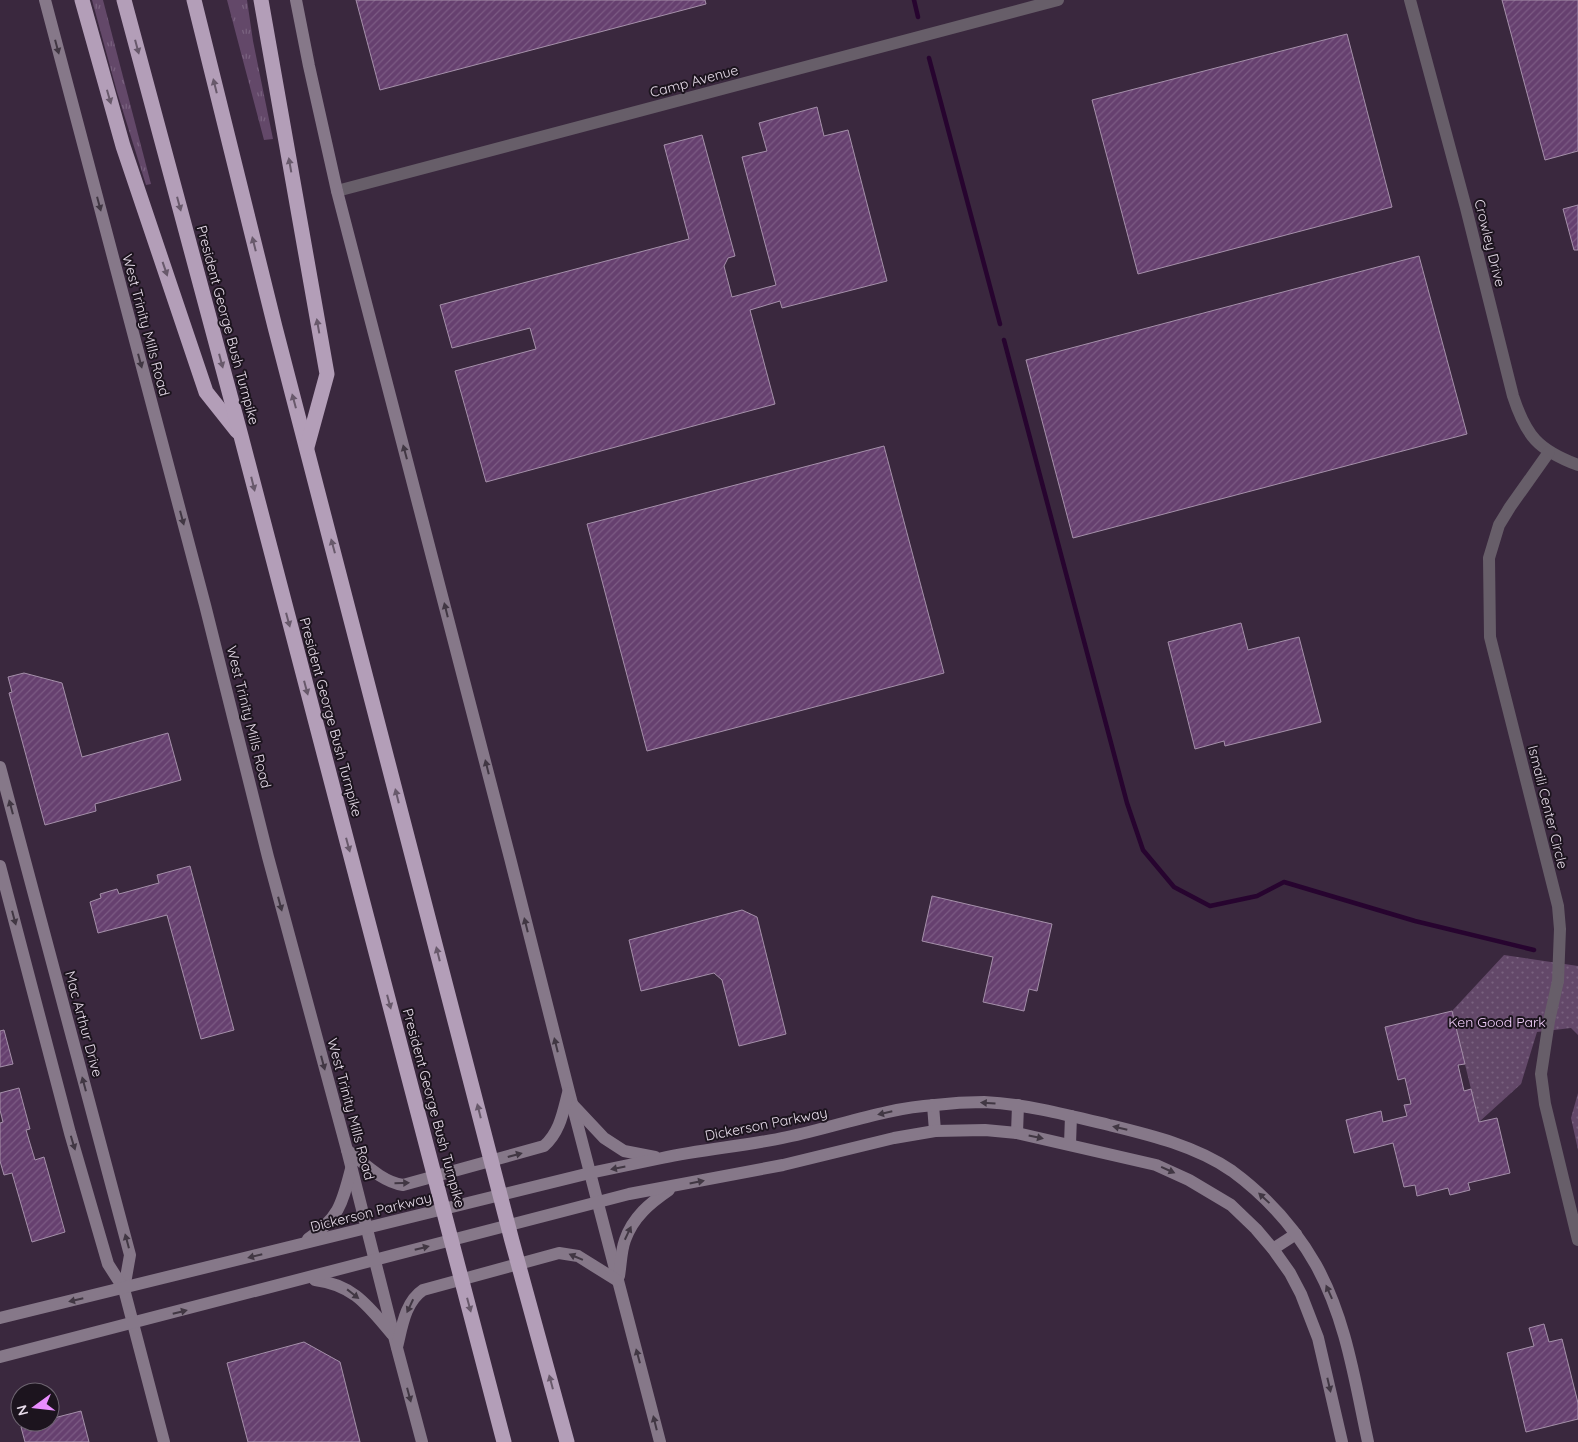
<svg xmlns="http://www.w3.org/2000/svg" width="1578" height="1442" viewBox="0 0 1578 1442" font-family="Quicksand,sans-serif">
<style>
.grass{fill:url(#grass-tufts)}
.park{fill:url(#park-dots)}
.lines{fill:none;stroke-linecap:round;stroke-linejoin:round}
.stream{stroke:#27042f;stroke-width:4.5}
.building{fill:url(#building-hatch);stroke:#a590aa}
.street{stroke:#675e69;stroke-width:12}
.secondary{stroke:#867889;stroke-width:12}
.highway{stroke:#b39eb8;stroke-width:15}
.oneway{fill:#413743}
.oneway2{fill:#68596b}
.labels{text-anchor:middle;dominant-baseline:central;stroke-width:4;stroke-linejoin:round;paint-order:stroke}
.street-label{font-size:14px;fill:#e7dcea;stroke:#1c141e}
.park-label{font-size:14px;fill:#f4d0fd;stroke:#1c141e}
</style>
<defs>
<pattern id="grass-tufts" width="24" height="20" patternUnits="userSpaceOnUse" patternTransform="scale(1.25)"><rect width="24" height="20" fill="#634869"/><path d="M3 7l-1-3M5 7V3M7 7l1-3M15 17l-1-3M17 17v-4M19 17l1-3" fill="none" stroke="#79627f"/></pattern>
<pattern id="park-dots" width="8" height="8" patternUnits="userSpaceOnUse" patternTransform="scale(1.25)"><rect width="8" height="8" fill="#634869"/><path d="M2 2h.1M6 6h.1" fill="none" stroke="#79627f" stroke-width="1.8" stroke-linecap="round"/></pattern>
<pattern id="building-hatch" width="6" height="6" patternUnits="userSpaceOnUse" patternTransform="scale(1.25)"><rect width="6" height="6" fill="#66406f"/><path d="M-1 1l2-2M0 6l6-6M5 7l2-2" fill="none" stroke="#7c5b84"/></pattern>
</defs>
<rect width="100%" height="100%" fill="#3a283e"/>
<g class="grass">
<polygon points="92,0 103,0 151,184 146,185 117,92"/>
<polygon points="227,0 247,0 253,41 273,139 264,140"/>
</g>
<g class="park">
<polygon points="1504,955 1578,966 1578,1035 1571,1028 1537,1032 1521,1084 1479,1122 1452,1011"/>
<polygon points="1578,1093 1578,1150 1571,1118"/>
</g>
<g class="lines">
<g class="stream">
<polyline points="914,0 918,17"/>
<polyline points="929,58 1000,324"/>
<polyline points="1004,340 1127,803 1143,850 1174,887 1210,906 1257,896 1284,882 1415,921 1534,950"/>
</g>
</g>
<g class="building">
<polygon points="356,0 705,0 706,4 380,90"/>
<polygon points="1502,0 1578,0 1578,151 1545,160"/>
<polygon points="1347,34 1392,207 1138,274 1092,100"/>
<polygon points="817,107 824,136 848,130 887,281 782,308 780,301 750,310 775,404 486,482 455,371 536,349 530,328 452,348 440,305 689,239 664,145 702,135 735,256 728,258 724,266 732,297 776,285 742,157 767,151 759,123"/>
<polygon points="1578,205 1578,250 1574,250 1563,209"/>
<polygon points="1419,256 1467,434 1073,538 1026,360"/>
<polygon points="884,446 944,673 647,751 587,524"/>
<polygon points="1241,623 1248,650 1299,637 1321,722 1225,746 1224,741 1195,749 1168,642"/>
<polygon points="24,673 62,683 82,757 168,733 181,780 95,804 96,811 45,825 9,693 12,692 8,677"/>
<polygon points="190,866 234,1030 201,1039 167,915 98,933 90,902 101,898 100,894 117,889 119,894 159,883 157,875"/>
<polygon points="932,896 1052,924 1037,991 1029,989 1024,1011 983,1002 993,957 922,941"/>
<polygon points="742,910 757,917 786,1034 739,1046 722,980 714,973 641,991 629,940"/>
<polygon points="1452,1011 1465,1064 1458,1065 1464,1091 1471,1089 1479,1122 1497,1118 1510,1173 1468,1183 1470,1190 1450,1195 1448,1188 1417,1196 1415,1185 1404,1187 1393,1143 1354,1153 1346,1120 1381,1111 1383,1122 1407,1116 1404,1105 1411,1104 1405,1078 1398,1080 1385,1027"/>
<polygon points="4,1030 13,1064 0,1067 0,1031"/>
<polygon points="19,1088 30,1129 26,1130 35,1160 44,1157 65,1232 32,1242 12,1173 4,1175 0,1161 0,1123 3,1122 0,1110 0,1093"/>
<polygon points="1544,1324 1549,1342 1562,1339 1578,1403 1578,1419 1526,1432 1507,1353 1534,1346 1529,1328"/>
<polygon points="304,1342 340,1362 360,1442 248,1442 227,1363"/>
<polygon points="81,1411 89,1442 25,1442 21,1427 40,1422 50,1422 50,1419"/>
</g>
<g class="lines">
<g class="street">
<path d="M1410,0L1466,208L1513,396C1526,436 1538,450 1578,465"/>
<polyline points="337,191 1058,0"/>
<polyline points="1549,452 1510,507 1499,525 1489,558 1490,637 1558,906 1560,929 1558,981 1549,1021 1541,1074 1545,1104 1578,1240"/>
</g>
<g class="secondary">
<polyline points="45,0 205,605 268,857 347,1150 397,1348 422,1442"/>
<polyline points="296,0 309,66 337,191 510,858 569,1092 660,1442"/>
<polyline points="0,767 130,1255 124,1289"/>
<polyline points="0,866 70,1133 108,1264 124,1289 164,1442"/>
<polyline points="573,1105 604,1138 624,1151 655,1157"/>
<polyline points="933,1105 935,1131"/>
<polyline points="1017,1133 1018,1105"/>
<polyline points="1070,1144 1071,1116"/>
<path d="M347,1150C364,1163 382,1182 403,1185L544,1146C560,1132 563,1112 568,1093"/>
<path d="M308,1239C339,1218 342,1204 351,1169"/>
<polyline points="1273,1249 1296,1234"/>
<path d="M619,1276C621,1264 621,1251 625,1240C633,1217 650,1203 669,1190"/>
<path d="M315,1280C354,1285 368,1306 392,1334"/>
<path d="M0,1318L590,1173C614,1168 638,1163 662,1158C703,1149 746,1146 787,1137C836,1127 885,1108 935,1105C951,1103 968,1102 984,1102C1026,1104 1068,1115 1109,1125C1150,1135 1196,1146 1232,1171C1266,1196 1295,1228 1316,1265C1346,1319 1355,1382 1368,1442"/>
<path d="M397,1347C402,1327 405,1302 423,1290L559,1253L578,1256L618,1281"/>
<polyline points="0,1357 629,1194 783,1165 894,1138 935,1131 985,1130 1017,1133 1156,1165 1189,1180 1231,1205 1256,1229 1273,1249 1290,1273 1301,1294 1318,1338 1342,1442"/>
</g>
<g class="highway">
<polyline points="82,0 123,146 206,392 237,431"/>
<polyline points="124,0 241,436 504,1442"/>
<polyline points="194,0 275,327 512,1241 567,1442"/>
<polyline points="261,0 327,374 307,447"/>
</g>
</g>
<defs><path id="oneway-solid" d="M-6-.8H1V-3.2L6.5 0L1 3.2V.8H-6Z" transform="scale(1.25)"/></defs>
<g class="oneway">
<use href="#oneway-solid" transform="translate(57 47) rotate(75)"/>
<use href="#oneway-solid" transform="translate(99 204) rotate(75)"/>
<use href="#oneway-solid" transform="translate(140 361) rotate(75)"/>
<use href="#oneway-solid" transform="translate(405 452) rotate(-105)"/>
<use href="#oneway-solid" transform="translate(182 518) rotate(75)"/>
<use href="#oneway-solid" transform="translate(446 610) rotate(-104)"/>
<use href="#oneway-solid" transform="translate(487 767) rotate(-104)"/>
<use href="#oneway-solid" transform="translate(11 807) rotate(-105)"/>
<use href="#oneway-solid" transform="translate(280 904) rotate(75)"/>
<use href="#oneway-solid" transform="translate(14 918) rotate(75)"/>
<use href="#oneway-solid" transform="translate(526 925) rotate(-104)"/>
<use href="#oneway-solid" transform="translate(556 1045) rotate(-104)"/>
<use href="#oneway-solid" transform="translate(323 1063) rotate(75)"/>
<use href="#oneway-solid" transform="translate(84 1084) rotate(-105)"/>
<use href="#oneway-solid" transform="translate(988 1103) rotate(-177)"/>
<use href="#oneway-solid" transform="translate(885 1113) rotate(167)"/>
<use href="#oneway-solid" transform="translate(1120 1128) rotate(-167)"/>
<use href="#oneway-solid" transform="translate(1036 1137) rotate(12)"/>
<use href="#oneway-solid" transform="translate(73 1143) rotate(73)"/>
<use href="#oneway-solid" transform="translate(515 1155) rotate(-15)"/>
<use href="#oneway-solid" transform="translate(618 1168) rotate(169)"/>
<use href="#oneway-solid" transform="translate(1168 1170) rotate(24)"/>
<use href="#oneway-solid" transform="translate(697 1182) rotate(-11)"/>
<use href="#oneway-solid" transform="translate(402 1183) rotate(-2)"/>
<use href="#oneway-solid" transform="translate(1264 1198) rotate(-137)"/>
<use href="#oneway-solid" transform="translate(628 1233) rotate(-65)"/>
<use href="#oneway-solid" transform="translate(127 1241) rotate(-105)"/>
<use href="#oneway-solid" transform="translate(422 1248) rotate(-14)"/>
<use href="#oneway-solid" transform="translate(255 1256) rotate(166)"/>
<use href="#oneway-solid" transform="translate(576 1257) rotate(-157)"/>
<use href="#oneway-solid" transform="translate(1329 1292) rotate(-114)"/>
<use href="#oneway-solid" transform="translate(353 1294) rotate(38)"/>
<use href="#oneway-solid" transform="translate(76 1300) rotate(167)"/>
<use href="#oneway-solid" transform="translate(410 1306) rotate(115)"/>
<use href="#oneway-solid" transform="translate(180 1312) rotate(-14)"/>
<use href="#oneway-solid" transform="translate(638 1356) rotate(-105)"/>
<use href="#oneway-solid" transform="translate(1329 1385) rotate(77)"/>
<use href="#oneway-solid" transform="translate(409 1395) rotate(75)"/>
<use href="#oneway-solid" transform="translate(655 1423) rotate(-104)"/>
</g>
<g class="oneway2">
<use href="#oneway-solid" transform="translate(137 47) rotate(75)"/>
<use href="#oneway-solid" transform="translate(215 86) rotate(-104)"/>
<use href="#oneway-solid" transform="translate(109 97) rotate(74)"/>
<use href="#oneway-solid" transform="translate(290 165) rotate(-100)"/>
<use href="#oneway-solid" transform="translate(179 204) rotate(75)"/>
<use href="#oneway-solid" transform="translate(254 244) rotate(-104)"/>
<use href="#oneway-solid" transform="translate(165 269) rotate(71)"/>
<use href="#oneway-solid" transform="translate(318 326) rotate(-100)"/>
<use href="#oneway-solid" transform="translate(221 361) rotate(75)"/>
<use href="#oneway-solid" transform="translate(294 401) rotate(-105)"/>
<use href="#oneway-solid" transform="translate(253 484) rotate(76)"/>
<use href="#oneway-solid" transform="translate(333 546) rotate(-105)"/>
<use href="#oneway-solid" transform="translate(288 620) rotate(75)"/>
<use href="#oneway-solid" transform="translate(306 688) rotate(75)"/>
<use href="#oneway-solid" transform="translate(397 796) rotate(-104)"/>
<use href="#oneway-solid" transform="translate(348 845) rotate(75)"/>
<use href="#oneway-solid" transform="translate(438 954) rotate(-104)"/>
<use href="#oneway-solid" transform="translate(389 1002) rotate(75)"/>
<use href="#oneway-solid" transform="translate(479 1111) rotate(-104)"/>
<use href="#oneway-solid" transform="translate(469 1305) rotate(75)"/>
<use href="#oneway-solid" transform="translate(551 1382) rotate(-105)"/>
</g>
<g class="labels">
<g class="street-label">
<text transform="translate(694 81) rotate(-15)">Camp Avenue</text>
<text transform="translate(1490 243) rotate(76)">Crowley Drive</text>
<text transform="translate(146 325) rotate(75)">West Trinity Mills Road</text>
<text transform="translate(228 325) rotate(75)">President George Bush Turnpike</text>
<text transform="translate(249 717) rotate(76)">West Trinity Mills Road</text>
<text transform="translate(331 717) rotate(75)">President George Bush Turnpike</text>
<text transform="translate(1548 807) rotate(76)">Ismaili Center Circle</text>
<text transform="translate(84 1024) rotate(75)">Mac Arthur Drive</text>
<text transform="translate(434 1108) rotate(75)">President George Bush Turnpike</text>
<text transform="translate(351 1109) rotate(75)">West Trinity Mills Road</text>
<text transform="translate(766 1124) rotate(-11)">Dickerson Parkway</text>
<text transform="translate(371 1212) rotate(-14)">Dickerson Parkway</text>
</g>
<g class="park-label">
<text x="1497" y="1022">Ken Good Park</text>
</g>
</g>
<g transform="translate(35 1407) rotate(255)"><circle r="24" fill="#1c141e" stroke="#6d6470"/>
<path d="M0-4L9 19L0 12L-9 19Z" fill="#e98dfe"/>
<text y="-8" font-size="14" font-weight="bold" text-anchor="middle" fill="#e7dcea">N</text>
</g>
</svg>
